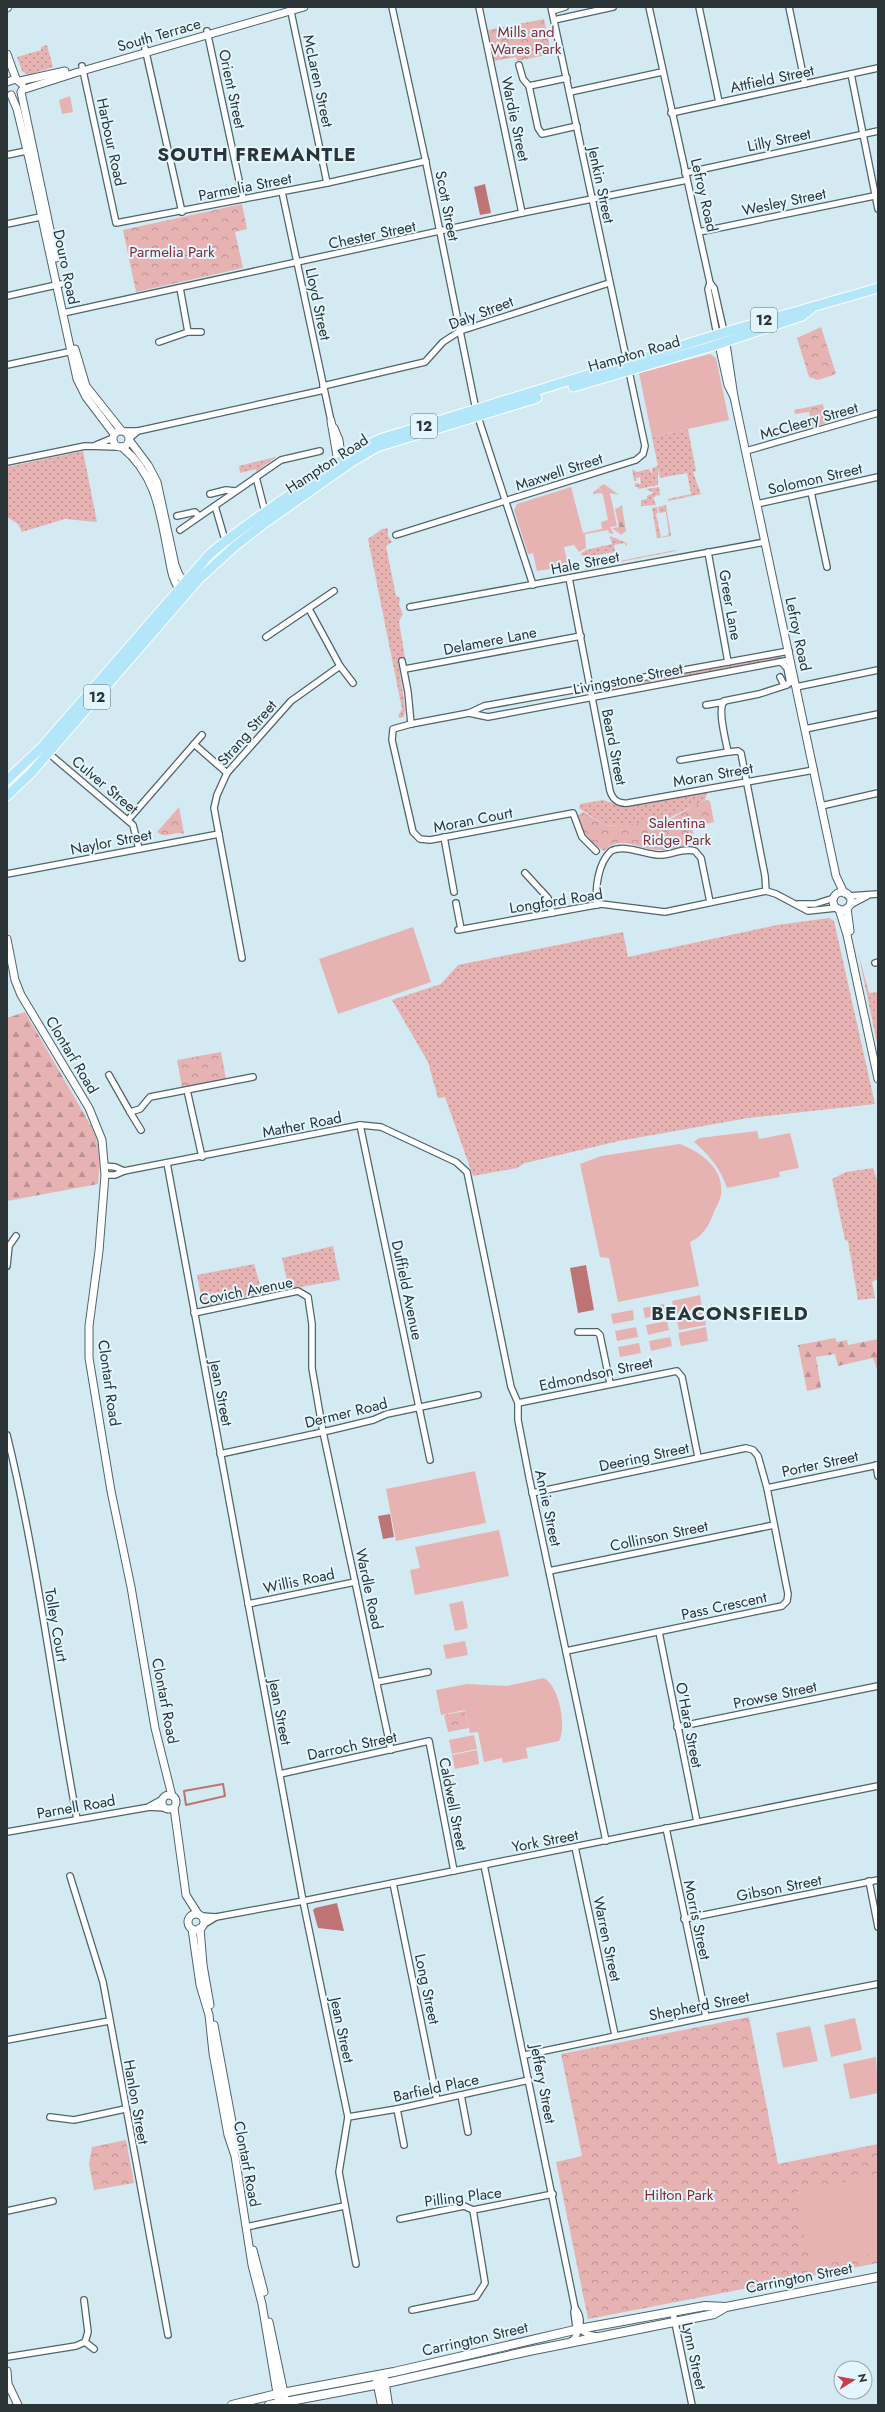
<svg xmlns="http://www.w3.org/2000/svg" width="885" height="2412" viewBox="0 0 885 2412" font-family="Jost,sans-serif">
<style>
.grass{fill:url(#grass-dots)}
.forest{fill:url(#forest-firs)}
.park{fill:url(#park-crowns)}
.garden{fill:#e7b3b2}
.water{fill:#be7475}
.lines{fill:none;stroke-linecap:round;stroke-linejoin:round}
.stream{stroke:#be7475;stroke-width:2}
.minor-casing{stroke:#50646c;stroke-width:8}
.tertiary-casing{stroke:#50646c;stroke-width:9}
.secondary-casing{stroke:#50646c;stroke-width:10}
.primary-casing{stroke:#fff;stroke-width:11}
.minor{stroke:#fff;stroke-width:5.5}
.tertiary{stroke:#fff;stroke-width:7}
.secondary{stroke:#fff;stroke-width:8}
.primary{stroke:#b3e6f9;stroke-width:9}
.labels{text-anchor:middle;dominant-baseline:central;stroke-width:4;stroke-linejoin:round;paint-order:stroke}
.shield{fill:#e3f6fe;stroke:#626e73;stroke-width:1}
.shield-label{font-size:14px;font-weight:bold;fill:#2b3437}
.park-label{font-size:15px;fill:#852c33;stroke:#e3f6fe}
.street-label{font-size:15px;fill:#2b3437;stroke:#e3f6fe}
.district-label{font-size:19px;font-weight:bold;letter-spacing:1px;fill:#2b3437;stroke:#e3f6fe}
</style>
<defs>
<pattern id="grass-dots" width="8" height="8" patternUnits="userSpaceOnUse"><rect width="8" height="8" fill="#e7b3b2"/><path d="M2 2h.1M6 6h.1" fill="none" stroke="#bb9292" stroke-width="1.8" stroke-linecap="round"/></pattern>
<pattern id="forest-firs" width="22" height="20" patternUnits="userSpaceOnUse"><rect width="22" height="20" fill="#e7b3b2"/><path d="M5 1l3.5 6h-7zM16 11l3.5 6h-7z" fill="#bb9292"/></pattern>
<pattern id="park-crowns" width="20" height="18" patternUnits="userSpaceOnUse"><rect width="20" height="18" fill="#e7b3b2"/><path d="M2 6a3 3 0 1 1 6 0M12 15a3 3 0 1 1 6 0" fill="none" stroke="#bb9292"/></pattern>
</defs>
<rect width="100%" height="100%" fill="#d3eaf3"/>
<g class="grass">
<polygon points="47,45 53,67 28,75 22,71 17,57 41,50 41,47"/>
<polygon points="688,429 696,471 693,472 701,494 668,501 668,499 691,494 687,473 660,478 658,469 658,485 639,489 638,487 635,487 635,483 641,484 640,477 636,478 637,481 634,481 632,469 637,472 649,469 652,474 652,468 658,466 652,437"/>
<polygon points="83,451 97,522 65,519 22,532 18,524 7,517 7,467"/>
<polygon points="276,457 256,472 256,469 240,473 239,466"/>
<polygon points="659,487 660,496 657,495 653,498 656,505 641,506 641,500 647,499 647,496 653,493 656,494 646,489"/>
<polygon points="666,505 671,536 657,538 652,508 657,507 658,513 656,514 661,537 669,535 666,512 659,513 658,507"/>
<polygon points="388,528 388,536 392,542 386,546 396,596 400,598 399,605 403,614 399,621 405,658 398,659 405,708 404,717 400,718 398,716 402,709 368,539 382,529"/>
<polygon points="610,536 627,543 627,545 626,546 625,543 614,545 615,552 585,557 580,554 586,550 612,544"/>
<polygon points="675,550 676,551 604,565 587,570 584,568"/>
<polygon points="780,656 781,658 778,660 599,693 596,691 599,689"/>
<polygon points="707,792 705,800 665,820 623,826 604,825 579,808 580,804 603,800 624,807"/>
<polygon points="829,918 834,921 875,1104 748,1118 619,1141 525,1163 517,1168 473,1176 445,1097 438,1098 428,1062 392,1000 441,984 458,965 623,932 628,957 777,925"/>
<polygon points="858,952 869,993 877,992 878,1048"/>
<polygon points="873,1168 878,1182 878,1279 872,1282 875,1298 858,1300 848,1241 845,1240 832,1179 846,1172"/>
<polygon points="333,1246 340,1280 289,1289 282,1258"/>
<polygon points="254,1264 263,1295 203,1307 197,1275"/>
</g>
<g class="forest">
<polygon points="622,506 626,531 621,535 612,528 619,527 615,509"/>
<path d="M25,1012L94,1131C100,1149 100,1165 98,1184L93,1185L7,1201V1018Z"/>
<polygon points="835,1338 837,1342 847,1340 848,1345 878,1339 878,1372 873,1358 838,1366 835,1354 816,1357 821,1388 807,1391 798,1345"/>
</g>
<g class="park">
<polygon points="544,19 551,54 517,61 516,57 494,61 488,30"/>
<polygon points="242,204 247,229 235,232 243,268 136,292 123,230"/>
<polygon points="821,327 836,374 818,380 809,377 797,338"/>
<polygon points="823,404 827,423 809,428 808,424 811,423 809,412 795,414 794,410"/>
<path d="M707,800L710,801L714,822L692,827L695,843C684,845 669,851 658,850C638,849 621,834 604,851C589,842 582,832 576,816L583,812L604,825L623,826L649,821C668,828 689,804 707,800Z"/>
<path d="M179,807L184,834C174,830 167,840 157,832Z"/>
<polygon points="221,1052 226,1079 182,1087 177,1060"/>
<polygon points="465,1711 469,1728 448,1732 444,1715"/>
<polygon points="749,2017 778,2164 878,2144 878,2263 588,2319 556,2162 582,2156 561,2054"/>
<polygon points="126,2140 134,2183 94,2190 89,2164 92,2147"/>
</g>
<g class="garden">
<polygon points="70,96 73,112 62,114 59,100"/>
<polygon points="710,354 716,358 729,420 652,437 639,373"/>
<polygon points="604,484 619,495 610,493 617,526 610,527 614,534 609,533 608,530 585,534 586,548 579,552 574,545 564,547 568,566 537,571 533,553 528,554 514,510 517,504 571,487 583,533 602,529 601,522 608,520 603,495 601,493 594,494 594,496 593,492 599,488 603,493 599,487"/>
<polygon points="413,927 431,982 338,1014 319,959"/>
<path d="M757,1131L759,1139L790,1133L799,1168L779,1172L780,1177L727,1188C720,1168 710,1156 694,1142L699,1138Z"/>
<path d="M680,1144C701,1152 725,1169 721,1195C720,1201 716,1207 714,1212C709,1226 703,1236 690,1242L699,1286L618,1302L609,1258L600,1257L580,1164L601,1156Z"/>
<polygon points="700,1295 702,1308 675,1314 672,1301"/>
<polygon points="664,1304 666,1314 645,1318 643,1308"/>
<polygon points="633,1310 634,1320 613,1324 611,1314"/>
<polygon points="703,1312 706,1325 679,1330 676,1317"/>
<polygon points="667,1321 669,1330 648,1335 646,1325"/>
<polygon points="636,1327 638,1337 617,1341 615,1331"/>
<polygon points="706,1327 708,1341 681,1346 678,1333"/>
<polygon points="670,1337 672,1346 651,1351 649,1341"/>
<polygon points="639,1343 641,1353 620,1357 618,1347"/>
<polygon points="475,1471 486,1523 396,1541 386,1489"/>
<polygon points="499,1530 509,1576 415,1595 410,1570 420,1568 415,1547"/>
<polygon points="463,1601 468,1628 455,1631 449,1604"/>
<polygon points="465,1641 468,1655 446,1659 443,1645"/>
<path d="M544,1678C559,1686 567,1726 559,1741L526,1748L528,1758L503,1763L502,1758L484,1762L478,1732L470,1733L465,1710L441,1715L436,1690L467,1684L507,1686Z"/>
<polygon points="474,1735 477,1749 452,1754 449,1740"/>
<polygon points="477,1750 479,1764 455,1769 452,1755"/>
<polygon points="855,2018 862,2050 831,2057 824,2025"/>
<polygon points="810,2026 818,2061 783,2068 776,2033"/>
<polygon points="876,2057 878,2093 850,2099 843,2064"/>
<polygon points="878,2175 878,2253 811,2267 795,2192"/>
</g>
<g class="water">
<polygon points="485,184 491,213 480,215 474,187"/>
<polygon points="586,1265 594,1310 578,1313 570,1268"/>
<polygon points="390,1514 394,1537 383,1539 378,1516"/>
<polygon points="337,1903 344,1931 318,1928 313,1910 315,1908"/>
</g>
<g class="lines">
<polygon class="stream" points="223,1784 225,1796 186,1805 184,1791"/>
<g class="minor-casing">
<g id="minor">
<polyline points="290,7 327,183"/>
<polyline points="392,7 425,158 476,410"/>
<polyline points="479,7 522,213"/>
<polyline points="649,7 710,283 708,289 717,335"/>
<polyline points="699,7 719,102"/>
<polyline points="789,7 805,84"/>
<polyline points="552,11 565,7"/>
<polyline points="554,20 613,7"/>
<polyline points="207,31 243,199"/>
<polyline points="145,48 182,212"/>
<polyline points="519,65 523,79 529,86"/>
<polyline points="82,66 116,223 327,183 426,161"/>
<polyline points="851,74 878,209"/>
<polyline points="567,78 529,86 538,128 542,134 577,126"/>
<polyline points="570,92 662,72"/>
<polyline points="671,113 878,68"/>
<polyline points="7,155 31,150"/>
<polyline points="685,173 878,131"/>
<polyline points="282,192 331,421"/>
<polyline points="7,224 45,216"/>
<polyline points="699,232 874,196"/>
<polyline points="710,283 714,288 724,332"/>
<polyline points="180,288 188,332"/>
<polyline points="7,296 61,284"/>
<polyline points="63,313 522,213 687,180"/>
<polyline points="159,342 188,332 201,332"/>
<polyline points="7,365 73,351"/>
<polyline points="323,386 425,362 443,342 460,331 609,283"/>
<polyline points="478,417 533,585"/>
<polyline points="125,431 138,431 324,390"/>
<polyline points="130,438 138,431"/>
<polyline points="96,445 113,438"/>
<polyline points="746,451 878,413"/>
<polyline points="7,462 85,446 118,447"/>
<polyline points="256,477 265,512"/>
<polyline points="811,492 827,567"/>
<polyline points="210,494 226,490 235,491"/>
<polyline points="757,504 878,477"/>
<polyline points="215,506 225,540"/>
<polyline points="177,516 195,512 199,516"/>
<polyline points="180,530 281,460 320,451"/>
<polyline points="396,535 636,460 643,454 645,446 551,7"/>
<polyline points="708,552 728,662"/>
<path d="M569,578L610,791C613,800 618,804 628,803L814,770"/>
<polyline points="410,607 765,542"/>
<polyline points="309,609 340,666 353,683"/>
<polyline points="266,637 334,591"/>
<polyline points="402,661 408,692 411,724"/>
<polyline points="405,669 581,636"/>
<polyline points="780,677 784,685 790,683 787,668 781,662"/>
<polyline points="796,687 878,670"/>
<polyline points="706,705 724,702"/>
<polyline points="469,713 488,717 790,660"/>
<polyline points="805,729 878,714"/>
<polyline points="194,744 227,773"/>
<polyline points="46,751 133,825 139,849"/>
<polyline points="728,752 738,751 741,753 765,876 766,891"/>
<path d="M680,760L728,752C726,741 717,710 724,701L759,694L787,685"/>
<polyline points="821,806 878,793"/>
<polyline points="128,820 202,735"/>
<polyline points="444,837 454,892"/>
<polyline points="596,851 582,837 573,813 430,840 420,839 413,832 392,740 393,729 411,724 469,713 484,706 789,651"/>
<polyline points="525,873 548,898 552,913"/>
<polyline points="7,874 219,834"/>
<polyline points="848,896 878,894"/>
<polyline points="456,903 461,929"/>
<polyline points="798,904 815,904 834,898"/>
<path d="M597,905C595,888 598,863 611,851C625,844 643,854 658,855C670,856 683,847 695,851L701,858L710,902"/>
<polyline points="850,905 867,896"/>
<polyline points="458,930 601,904 665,912 766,891 776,894 808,911 836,908"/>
<polyline points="242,958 214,808 217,795 227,773 291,701 340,666"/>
<polyline points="875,963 878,962"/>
<polyline points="109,1075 130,1112 140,1109 150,1097 253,1077"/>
<polyline points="187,1090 202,1157"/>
<polyline points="130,1112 141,1130"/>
<polyline points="360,1125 430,1460"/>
<polyline points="167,1163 303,1901 348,2117 339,2172 356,2264"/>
<polyline points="105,1166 115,1167 124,1171"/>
<polyline points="105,1175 115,1175 124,1171 360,1125 381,1127 456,1162 467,1172 511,1387 518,1403 518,1420 529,1477 606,1841"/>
<polyline points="7,1266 9,1246 16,1236"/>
<polyline points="194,1313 298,1291 308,1297 312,1324 312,1368 323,1432 391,1750"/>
<polyline points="578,1332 597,1332 600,1335 610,1383"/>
<polyline points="518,1403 677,1371 682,1377 698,1457"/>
<path d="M7,1435C38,1562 53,1691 77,1819"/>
<polyline points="220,1454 323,1432 373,1420 387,1414 478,1395"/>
<polyline points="876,1465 878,1476"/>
<polyline points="767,1488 878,1465"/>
<polyline points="532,1493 746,1448 753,1450 758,1456 767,1488 788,1594 787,1601 782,1606 566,1651"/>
<polyline points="549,1571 774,1525"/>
<polyline points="248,1604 355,1582"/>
<polyline points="659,1632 697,1822"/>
<polyline points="377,1682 428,1672"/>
<polyline points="677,1727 878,1686"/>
<polyline points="280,1774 429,1741 454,1871"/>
<polyline points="150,1806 163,1799"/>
<polyline points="666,1828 706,2017"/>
<polyline points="7,1832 150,1807 165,1808"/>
<polyline points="575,1847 615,2035"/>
<path d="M484,1865L575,2308C584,2319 580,2335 570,2342"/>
<polyline points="70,1876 103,1982 168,2335"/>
<polyline points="869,1881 878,1927"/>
<polyline points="393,1883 437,2100"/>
<polyline points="202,1916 216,1917 303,1901 878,1786"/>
<polyline points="684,1919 878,1880"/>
<polyline points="203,1925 216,1917"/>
<polyline points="7,2040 109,2021"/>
<polyline points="525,2055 706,2017 878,1984"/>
<polyline points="461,2095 468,2132"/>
<polyline points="397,2109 404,2145"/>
<polyline points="50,2117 74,2120 125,2109"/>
<polyline points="348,2117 397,2109 529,2080"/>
<polyline points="7,2211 53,2201"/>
<polyline points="400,2219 464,2206 473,2210 553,2194"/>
<polyline points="246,2227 344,2206"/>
<polyline points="575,2308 574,2312 576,2327 587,2334 596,2336"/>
<polyline points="412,2310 476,2297 485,2283 473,2210"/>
<polyline points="673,2313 692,2405"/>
<polyline points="85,2342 94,2349"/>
<polyline points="7,2357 76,2346 85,2342 88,2332 84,2300"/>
</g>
</g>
<g class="tertiary-casing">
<g id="tertiary">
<polyline points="7,8 8,7"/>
<polyline points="7,54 16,79"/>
<polyline points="20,81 65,71"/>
<polyline points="7,82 16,79 22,84"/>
<polyline points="22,90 75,73 304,7"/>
<polyline points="21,92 56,258"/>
<polyline points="11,95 17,109 30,163 77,379 86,397 114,434"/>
<polyline points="725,337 734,397 836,876 844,893"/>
<polyline points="718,340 728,385 734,397"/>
<polyline points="75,349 86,386 121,430"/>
<polyline points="331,421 338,462 342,463"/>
<polyline points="334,428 339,440 342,464"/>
<circle cx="121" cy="439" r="8"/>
<polyline points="130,441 148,465 157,482 175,565 179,575 188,586"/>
<path d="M122,447C158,477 160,515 169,558C171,570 173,583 182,592"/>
<circle cx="842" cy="901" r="9"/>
<polyline points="847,908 850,931"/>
<polyline points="839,909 847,935 878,1079"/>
<polyline points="7,939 15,980 21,995 89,1108 102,1140 105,1175 99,1251 89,1326 89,1358 111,1491 131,1587 155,1728 172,1796"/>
<circle cx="169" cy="1802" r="7"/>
<polyline points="174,1808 186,1895 198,1914"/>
<circle cx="196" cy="1922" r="8"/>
<polyline points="200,1928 203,1965 210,2005"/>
<polyline points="192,1929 200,1985 209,2015 213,2053 228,2135 235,2156 252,2265 262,2304 278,2399"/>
<polyline points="214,2025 237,2149"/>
<polyline points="253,2250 264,2292"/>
<polyline points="269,2322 285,2398"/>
<polyline points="7,2371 8,2384 18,2405"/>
</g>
</g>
<g class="secondary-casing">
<g id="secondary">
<polyline points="384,2378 388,2405"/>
<polyline points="377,2380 382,2405"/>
<polyline points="232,2405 277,2394 394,2372 579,2329 705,2306 726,2307 878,2277"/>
<polyline points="269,2405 391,2382 529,2351 714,2314 726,2307"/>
</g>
</g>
<g class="primary-casing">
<g id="primary">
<polyline points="573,387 713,346 802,316 811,309"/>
<path d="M7,780L42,747L209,555C234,533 261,515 288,496C318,475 347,454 380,439L729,331L878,288"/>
<polyline points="7,796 31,773 199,579 234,547 266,522 350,463 377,447 537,398"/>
</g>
</g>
<use href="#minor" class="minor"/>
<use href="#tertiary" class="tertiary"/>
<use href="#secondary" class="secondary"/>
<use href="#primary" class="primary"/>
</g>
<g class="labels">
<g class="shield">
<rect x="751" y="308" width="26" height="24" rx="3"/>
<rect x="411" y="414" width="26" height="24" rx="3"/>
<rect x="84" y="685" width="26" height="24" rx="3"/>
</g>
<g class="shield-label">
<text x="764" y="320">12</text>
<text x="424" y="426">12</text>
<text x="97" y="697">12</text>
</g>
<g class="park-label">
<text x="526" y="32">Mills and<tspan x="526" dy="17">Wares Park</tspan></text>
<text x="172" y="252">Parmelia Park</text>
<text x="677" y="823">Salentina<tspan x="677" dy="17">Ridge Park</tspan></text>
<text x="679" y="2195">Hilton Park</text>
</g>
<g class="street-label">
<text transform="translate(159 35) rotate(-16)">South Terrace</text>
<text transform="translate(772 79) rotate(-12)">Attfield Street</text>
<text transform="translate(318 81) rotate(78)">McLaren Street</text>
<text transform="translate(232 89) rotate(78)">Orient Street</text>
<text transform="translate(515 119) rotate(78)">Wardie Street</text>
<text transform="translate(779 140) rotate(-12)">Lilly Street</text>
<text transform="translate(111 142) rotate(78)">Harbour Road</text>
<text transform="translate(601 185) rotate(78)">Jenkin Street</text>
<text transform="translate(245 187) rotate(-11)">Parmelia Street</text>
<text transform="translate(704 195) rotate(77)">Lefroy Road</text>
<text transform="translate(784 202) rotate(-12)">Wesley Street</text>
<text transform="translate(447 206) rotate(79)">Scott Street</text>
<text transform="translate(372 235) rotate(-12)">Chester Street</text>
<text transform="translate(66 267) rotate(78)">Douro Road</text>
<text transform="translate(318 304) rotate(78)">Lloyd Street</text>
<text transform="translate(481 313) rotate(-21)">Daly Street</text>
<text transform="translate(634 354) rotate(-16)">Hampton Road</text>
<text transform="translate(809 421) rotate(-16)">McCleery Street</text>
<text transform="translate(327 464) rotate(-33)">Hampton Road</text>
<text transform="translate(559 472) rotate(-18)">Maxwell Street</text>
<text transform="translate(815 479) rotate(-13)">Solomon Street</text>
<text transform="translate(585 563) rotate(-11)">Hale Street</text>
<text transform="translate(730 605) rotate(80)">Greer Lane</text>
<text transform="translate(798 634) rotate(78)">Lefroy Road</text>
<text transform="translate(490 641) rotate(-11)">Delamere Lane</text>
<text transform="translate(628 679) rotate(-11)">Livingstone Street</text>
<text transform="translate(247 733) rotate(-49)">Strang Street</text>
<text transform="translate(614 747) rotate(79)">Beard Street</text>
<text transform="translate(713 775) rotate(-10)">Moran Street</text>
<text transform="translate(105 785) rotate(40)">Culver Street</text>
<text transform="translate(473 820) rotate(-11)">Moran Court</text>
<text transform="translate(111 842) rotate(-11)">Naylor Street</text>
<text transform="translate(556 901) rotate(-9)">Longford Road</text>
<text transform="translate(72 1055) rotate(59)">Clontarf Road</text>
<text transform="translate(302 1125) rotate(-11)">Mather Road</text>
<text transform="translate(407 1290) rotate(78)">Duffield Avenue</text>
<text transform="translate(246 1291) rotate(-11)">Covich Avenue</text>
<text transform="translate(596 1374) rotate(-12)">Edmondson Street</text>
<text transform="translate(109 1383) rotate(82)">Clontarf Road</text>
<text transform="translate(221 1393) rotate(79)">Jean Street</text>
<text transform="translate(346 1413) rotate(-14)">Dermer Road</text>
<text transform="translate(644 1457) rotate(-12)">Deering Street</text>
<text transform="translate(820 1464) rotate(-12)">Porter Street</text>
<text transform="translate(548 1508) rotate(78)">Annie Street</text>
<text transform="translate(659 1536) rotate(-12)">Collinson Street</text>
<text transform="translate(299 1581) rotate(-12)">Willis Road</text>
<text transform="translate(369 1589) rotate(78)">Wardle Road</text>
<text transform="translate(724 1606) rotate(-12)">Pass Crescent</text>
<text transform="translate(56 1625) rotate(80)">Tolley Court</text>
<text transform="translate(775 1695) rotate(-12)">Prowse Street</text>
<text transform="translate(165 1701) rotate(79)">Clontarf Road</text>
<text transform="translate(280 1712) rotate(79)">Jean Street</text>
<text transform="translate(689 1725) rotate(79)">O'Hara Street</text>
<text transform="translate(352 1746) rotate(-12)">Darroch Street</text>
<text transform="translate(453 1804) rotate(79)">Caldwell Street</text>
<text transform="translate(76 1807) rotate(-10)">Parnell Road</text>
<text transform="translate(545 1841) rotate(-11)">York Street</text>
<text transform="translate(779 1888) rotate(-11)">Gibson Street</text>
<text transform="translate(697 1920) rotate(78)">Morris Street</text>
<text transform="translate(607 1939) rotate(78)">Warren Street</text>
<text transform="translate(427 1989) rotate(78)">Long Street</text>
<text transform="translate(699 2006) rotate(-11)">Shepherd Street</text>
<text transform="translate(342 2030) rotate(78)">Jean Street</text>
<text transform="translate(543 2084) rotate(79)">Jeffery Street</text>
<text transform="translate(436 2088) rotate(-12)">Barfield Place</text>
<text transform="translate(136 2102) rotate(80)">Hanlon Street</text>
<text transform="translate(247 2164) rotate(79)">Clontarf Road</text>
<text transform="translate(463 2197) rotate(-7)">Pilling Place</text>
<text transform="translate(799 2278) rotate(-11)">Carrington Street</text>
<text transform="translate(475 2339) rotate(-13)">Carrington Street</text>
<text transform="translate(694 2356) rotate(78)">Lynn Street</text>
</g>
<g class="district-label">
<text x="257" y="154">SOUTH FREMANTLE</text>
<text x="730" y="1313">BEACONSFIELD</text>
</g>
</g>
<rect width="885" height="2412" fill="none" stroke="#2b3437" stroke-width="16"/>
<g transform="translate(853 2380) rotate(79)"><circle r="19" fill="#e3f6fe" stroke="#99a8ae"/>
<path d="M0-3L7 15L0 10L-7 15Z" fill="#cb3b49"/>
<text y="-6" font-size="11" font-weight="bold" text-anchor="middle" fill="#2b3437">N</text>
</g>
</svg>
